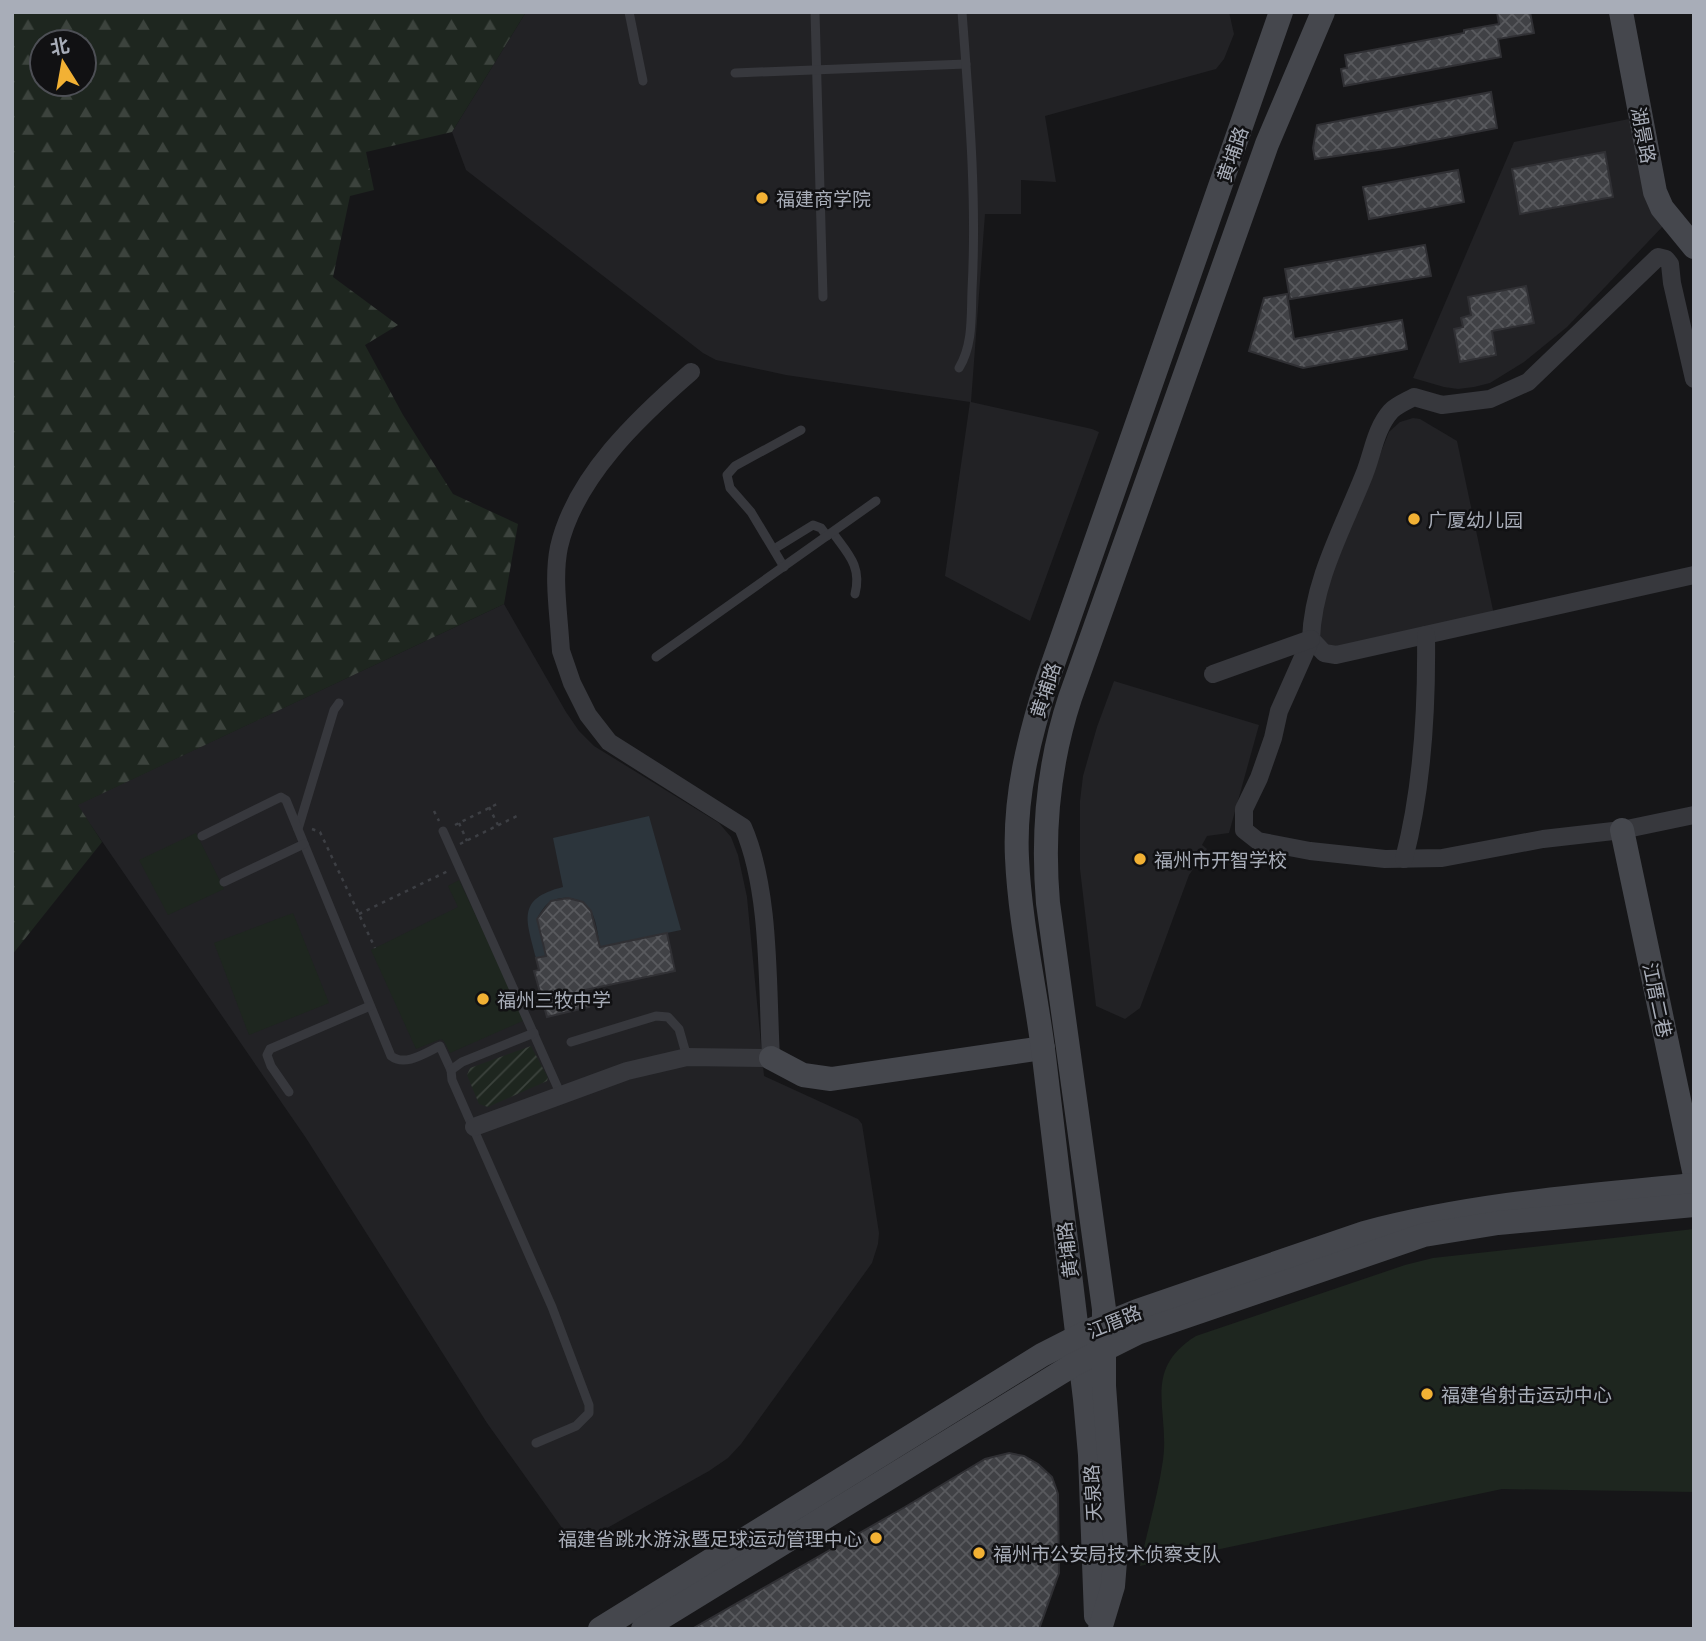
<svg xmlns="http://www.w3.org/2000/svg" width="1706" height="1641" viewBox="0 0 1706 1641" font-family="Lato,'Noto Sans SC',sans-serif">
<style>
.built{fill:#222225}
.forest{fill:url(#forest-firs);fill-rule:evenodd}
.park{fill:#1e261f}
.garden{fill:url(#garden-furrows)}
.water{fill:#2c353c}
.building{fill:url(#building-cross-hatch);stroke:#303034;stroke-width:2}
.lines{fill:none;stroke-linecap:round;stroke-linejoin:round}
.path{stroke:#3d3f44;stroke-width:2.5;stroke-dasharray:3.5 5;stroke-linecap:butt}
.lane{stroke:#37383d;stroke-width:9}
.street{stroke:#37383d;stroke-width:18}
.secondary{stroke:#45474d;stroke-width:24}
.poi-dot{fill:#f2b134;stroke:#111113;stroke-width:2.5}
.labels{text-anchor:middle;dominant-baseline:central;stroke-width:5;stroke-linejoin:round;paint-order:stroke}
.street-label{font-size:19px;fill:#a8adb8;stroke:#111113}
.poi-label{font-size:19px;fill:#a8adb8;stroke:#111113;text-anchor:start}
</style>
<defs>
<pattern id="forest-firs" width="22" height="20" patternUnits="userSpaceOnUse" patternTransform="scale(1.75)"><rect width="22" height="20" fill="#1e261f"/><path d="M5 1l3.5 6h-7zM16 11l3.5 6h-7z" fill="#3c433d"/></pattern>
<pattern id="garden-furrows" width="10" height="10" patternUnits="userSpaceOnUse" patternTransform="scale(1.75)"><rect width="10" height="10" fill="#1e261f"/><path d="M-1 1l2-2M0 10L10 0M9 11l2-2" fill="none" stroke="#3c433d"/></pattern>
<pattern id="building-cross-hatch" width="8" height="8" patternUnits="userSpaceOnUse" patternTransform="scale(1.75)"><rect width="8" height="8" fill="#404145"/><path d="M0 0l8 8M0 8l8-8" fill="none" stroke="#595a5e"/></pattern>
</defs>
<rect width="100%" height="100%" fill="#161618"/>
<g class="built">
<polygon points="526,12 1229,12 1234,34 1224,59 1216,69 1045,116 1056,182 1021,180 1021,214 985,214 971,402 1092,429 1099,432 1030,621 945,576 970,402 786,375 716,360 703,353 466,170 452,132"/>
<polygon points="1634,118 1665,224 1567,327 1524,362 1490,383 1474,387 1458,389 1444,387 1413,378 1514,142"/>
<polygon points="1413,418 1420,419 1457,441 1494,615 1343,648 1323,645 1315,625 1317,612 1389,432 1400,422"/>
<polygon points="504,604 566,712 579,731 594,746 719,823 731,837 738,855 747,897 764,1076 858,1119 862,1124 879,1233 878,1244 872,1263 741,1444 728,1458 709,1471 575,1546 487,1423 306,1138 77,805"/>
<polygon points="1114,681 1259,725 1229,833 1207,836 1202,845 1207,849 1189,875 1140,1008 1125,1019 1096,1006 1080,869 1080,801 1083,776 1097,727"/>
</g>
<path class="forest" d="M12,12H526L452,132L366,152L374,190L350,196L333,277L398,325L365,345L403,415L453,494L518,524L504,604L78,805L102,842L12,955ZM42,42H84V84H42Z"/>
<g class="park">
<polygon points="196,833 224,889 168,915 139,860"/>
<polygon points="459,880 525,1020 450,1053 444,1041 441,1039 416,1049 371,950 458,907 448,886"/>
<polygon points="293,913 329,1003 249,1035 214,943"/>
<path d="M1694,1229V1492L1502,1489L1140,1566C1147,1531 1158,1495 1163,1460C1170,1411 1141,1370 1196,1336L1405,1265L1433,1258Z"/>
</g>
<polygon class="garden" points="531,1046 548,1078 547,1081 488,1107 479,1104 467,1075 470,1068"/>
<path class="water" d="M649,816L681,930L600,947C598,936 597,923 592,913C585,899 566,894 552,901C545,904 541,912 537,918L546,956L536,958C527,921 515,899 563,887L553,838Z"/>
<g class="building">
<polygon points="1497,12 1530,12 1534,33 1498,39 1501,57 1344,86 1341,69 1347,68 1345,55 1464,33 1464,30 1499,24"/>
<polygon points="1491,92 1497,128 1399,147 1315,159 1313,148 1317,125"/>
<polygon points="1605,152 1613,197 1520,214 1512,169"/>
<polygon points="1458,170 1464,202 1369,219 1363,187"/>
<polygon points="1425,245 1431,276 1290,299 1285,269"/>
<polygon points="1526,286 1534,323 1492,331 1496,355 1460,362 1454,329 1463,327 1461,318 1471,315 1468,297"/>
<polygon points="1287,294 1294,339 1402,320 1407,349 1303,368 1249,351 1264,298"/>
<polygon points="568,898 583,902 591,911 600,947 667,933 675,971 585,990 589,1007 547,1017 534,971 539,970 536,958 546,956 537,919 551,901"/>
<polygon points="1009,1453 1024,1456 1038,1464 1052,1477 1058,1494 1059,1573 1039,1629 692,1629 905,1507 985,1459"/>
</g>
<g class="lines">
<g class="path">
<polyline points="489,807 498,825"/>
<polyline points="434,811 439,821"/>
<polyline points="459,823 467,841"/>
<polyline points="455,825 499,803"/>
<polyline points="312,829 320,832 375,948"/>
<polyline points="460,844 517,816"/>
<polyline points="359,914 448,871"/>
</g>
<g class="lane">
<polyline points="629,12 643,81"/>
<polyline points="815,12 823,297"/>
<polyline points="735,73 966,64"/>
<path d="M959,368C973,345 971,317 972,290C977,198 969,105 962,12"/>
<path d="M833,533C848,554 862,566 855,594"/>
<polyline points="774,549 813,525 821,528 827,536"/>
<polyline points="784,567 751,512 730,488 727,475 735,466 801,430"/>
<polyline points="656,657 876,501"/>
<polyline points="298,829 334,710 339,703"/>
<polyline points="443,831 561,1095"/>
<path d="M202,836L281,797L286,800L391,1056C405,1067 425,1053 440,1046L451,1070"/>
<polyline points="224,882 304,844"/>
<polyline points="534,1033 462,1062 451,1070 452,1080 552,1307 589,1405 589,1413 576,1426 536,1443"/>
<polyline points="571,1042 656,1016 668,1017 679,1029 687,1057"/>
<polyline points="289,1092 271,1066 267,1055 270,1049 370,1006"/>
</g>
<g class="street">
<path d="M1694,379L1672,283L1670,264L1666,259L1658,257L1528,382L1490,399L1442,405L1414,397C1407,401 1397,405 1391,411C1375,429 1373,453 1364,475C1343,528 1313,581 1311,639L1324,653L1336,655L1694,575"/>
<polyline points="1311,639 1279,711 1273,738 1259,778 1244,809 1244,830 1258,841 1310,851 1385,859 1442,858 1543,839 1622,830 1694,815"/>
<polyline points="1213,674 1311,639"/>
<path d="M1404,859C1423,786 1427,710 1426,635"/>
<path d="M474,1127L627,1071L687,1057L771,1058C767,988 771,891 743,827L609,742L588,715L572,683L561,651L560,638C558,609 553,576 559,547C575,477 639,417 691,372"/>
</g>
<g class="secondary">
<polyline points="1621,12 1655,192 1662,208 1694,247"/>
<polyline points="1622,830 1694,1171"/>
<polyline points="771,1058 803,1075 831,1079 1043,1048"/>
<path d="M1096,1616L1090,1455L1085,1399C1072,1285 1058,1171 1044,1057C1036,991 1020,925 1017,858C1014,797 1029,738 1047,681L1281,12"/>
<path d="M600,1629L1042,1355L1093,1329L1137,1311L1364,1233C1472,1204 1583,1196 1694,1185"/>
<polyline points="643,1629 1073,1365 1137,1333 1424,1235 1498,1223 1694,1205"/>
<path d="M1100,1629L1113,1586L1116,1549L1104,1386V1309L1048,903C1042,832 1048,765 1070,698L1267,144L1323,12"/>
</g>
</g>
<g class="poi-dot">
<circle cx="762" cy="198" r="7"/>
<circle cx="1414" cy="519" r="7"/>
<circle cx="1140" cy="859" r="7"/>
<circle cx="483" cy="999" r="7"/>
<circle cx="1427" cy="1394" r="7"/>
<circle cx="876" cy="1538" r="7"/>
<circle cx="979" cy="1553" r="7"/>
</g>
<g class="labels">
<g class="street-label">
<text transform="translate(1644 135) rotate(79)">湖景路</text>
<text transform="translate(1232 154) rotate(-71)">黄埔路</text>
<text transform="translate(1045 690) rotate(-72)">黄埔路</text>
<text transform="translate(1658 1000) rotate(78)">江厝二巷</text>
<text transform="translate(1067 1250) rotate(-97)">黄埔路</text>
<text transform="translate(1114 1321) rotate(-22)">江厝路</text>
<text transform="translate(1092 1493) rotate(-93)">天泉路</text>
</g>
<g class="poi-label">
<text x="776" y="198">福建商学院</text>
<text x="1428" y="519">广厦幼儿园</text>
<text x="1154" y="859">福州市开智学校</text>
<text x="497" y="999">福州三牧中学</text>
<text x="1441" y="1394">福建省射击运动中心</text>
<text x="862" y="1538" text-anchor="end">福建省跳水游泳暨足球运动管理中心</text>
<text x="993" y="1553">福州市公安局技术侦察支队</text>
</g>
</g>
<rect width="1706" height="1641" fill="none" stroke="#a8adb8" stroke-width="28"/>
<g transform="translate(63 63) rotate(349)"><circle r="33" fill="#111113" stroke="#4d4f55" stroke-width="2"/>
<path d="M0-5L12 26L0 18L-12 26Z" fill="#f2b134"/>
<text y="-10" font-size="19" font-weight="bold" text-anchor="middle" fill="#a8adb8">北</text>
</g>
</svg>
